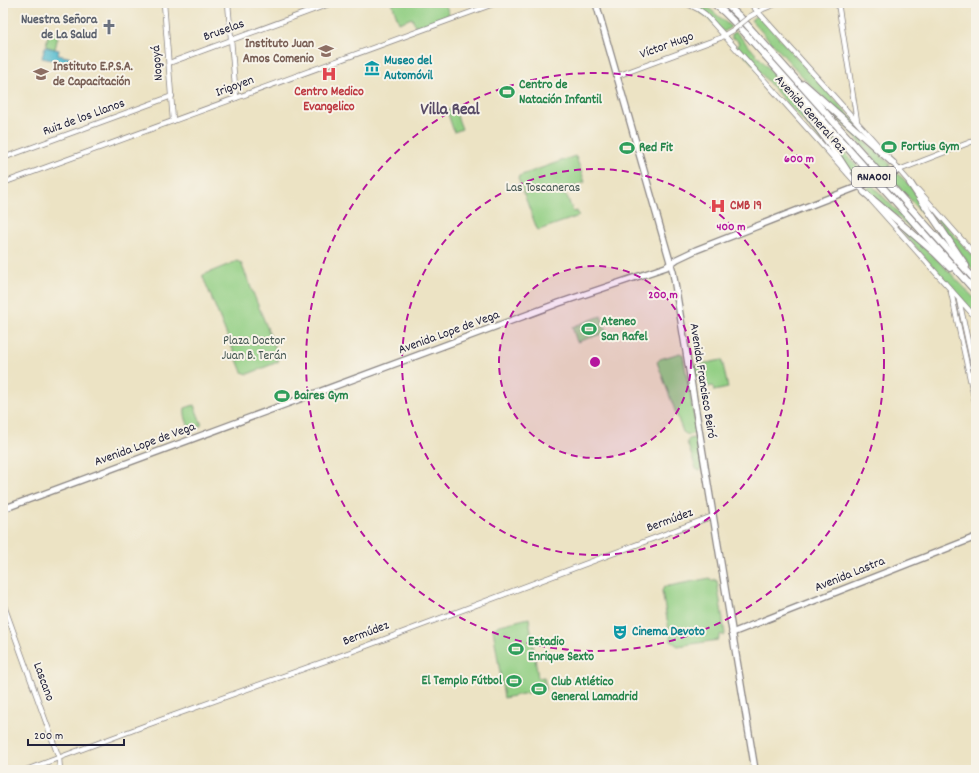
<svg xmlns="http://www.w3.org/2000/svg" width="979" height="773" viewBox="0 0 979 773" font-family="Dekko,sans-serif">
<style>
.green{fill:#93cf84;stroke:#5a7860}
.water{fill:#51bace;stroke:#3a6e84}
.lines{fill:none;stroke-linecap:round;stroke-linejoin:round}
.minor-casing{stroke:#878280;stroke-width:6}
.major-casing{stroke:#878280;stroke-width:8}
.highway-casing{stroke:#878280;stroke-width:8}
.minor{stroke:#fff;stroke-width:4.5}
.major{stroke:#fff;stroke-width:5.5}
.highway{stroke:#fff;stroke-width:6}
.minor-bridge-casing{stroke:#878280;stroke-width:6;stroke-linecap:butt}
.major-bridge-casing{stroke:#878280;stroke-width:8;stroke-linecap:butt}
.minor-bridge{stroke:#fff;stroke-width:4.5}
.major-bridge{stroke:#fff;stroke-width:5.5}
.ring{fill:none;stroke:#b5179e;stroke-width:2;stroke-dasharray:7 5}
.labels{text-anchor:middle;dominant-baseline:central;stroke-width:4;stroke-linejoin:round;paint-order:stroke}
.shield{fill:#f7f3e8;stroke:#62616f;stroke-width:1}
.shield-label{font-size:12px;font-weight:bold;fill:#22223b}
.worship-label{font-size:13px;font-weight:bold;fill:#5b616d;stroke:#f7f3e8;text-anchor:end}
.street-label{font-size:13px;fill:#22223b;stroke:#f7f3e8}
.education-label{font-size:13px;font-weight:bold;fill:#785e54;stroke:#f7f3e8;text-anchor:end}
.culture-label{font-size:13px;font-weight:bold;fill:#0d838f;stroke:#f7f3e8;text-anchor:start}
.leisure-label{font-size:13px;font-weight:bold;fill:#27864d;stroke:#f7f3e8;text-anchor:start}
.health-label{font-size:13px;font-weight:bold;fill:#be3a42;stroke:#f7f3e8}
.park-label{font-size:13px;fill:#445651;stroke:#f7f3e8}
.district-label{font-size:17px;font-weight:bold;fill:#584b67;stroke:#f7f3e8}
.centre{fill:#b5179e;stroke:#f7f3e8;stroke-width:2}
.ring-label{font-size:12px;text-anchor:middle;font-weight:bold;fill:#b5179e;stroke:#f7f3e8;stroke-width:4;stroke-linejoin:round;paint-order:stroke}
</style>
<rect width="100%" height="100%" fill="#f7f3e8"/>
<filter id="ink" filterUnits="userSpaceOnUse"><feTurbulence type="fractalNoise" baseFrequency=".025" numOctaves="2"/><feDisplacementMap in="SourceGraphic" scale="8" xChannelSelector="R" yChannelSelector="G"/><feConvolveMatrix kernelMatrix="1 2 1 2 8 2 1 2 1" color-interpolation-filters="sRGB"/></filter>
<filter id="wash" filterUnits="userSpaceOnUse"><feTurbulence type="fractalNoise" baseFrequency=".012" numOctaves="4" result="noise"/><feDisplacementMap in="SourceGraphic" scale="16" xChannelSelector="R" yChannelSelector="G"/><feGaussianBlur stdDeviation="0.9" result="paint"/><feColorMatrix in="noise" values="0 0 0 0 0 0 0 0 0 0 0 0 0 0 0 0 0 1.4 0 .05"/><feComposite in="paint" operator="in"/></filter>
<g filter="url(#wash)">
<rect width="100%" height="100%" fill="#ece3c4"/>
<g class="green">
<polygon points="392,3 445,3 449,14 448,16 416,28 412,18 399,23"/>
<polygon points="690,3 703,3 731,27 724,32"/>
<polygon points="756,16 760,17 878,147 813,88 751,20"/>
<polygon points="49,30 59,32 55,49 46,46"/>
<polygon points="736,32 772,72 831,151 783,99 737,46 739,43 735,38 732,39 732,34"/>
<polygon points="454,108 462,129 454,132 447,111"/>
<path d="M807,109L868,179L863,181C850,177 817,124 807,109Z"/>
<polygon points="829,110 888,162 890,165 888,171 885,172 851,132"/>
<polygon points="575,156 576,157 585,182 562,191 565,196 567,196 573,212 577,211 579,216 539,230 537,229 518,178 519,176"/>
<path d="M897,174C912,182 934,222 944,237L943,238L936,230L937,229L890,177Z"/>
<polygon points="872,185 926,241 868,192 868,188"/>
<polygon points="885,212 940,262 976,300 976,316"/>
<polygon points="934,212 976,260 976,274 933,214"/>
<polygon points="237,261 241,263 279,357 278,362 248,374 242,372 203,277 203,275"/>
<polygon points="601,316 607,332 577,342 572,327"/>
<polygon points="680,353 683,355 696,429 695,433 688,435 683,432 657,362 660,359"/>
<polygon points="722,360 728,388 714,391 713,386 706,387 704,375 696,376 695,365"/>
<path d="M194,405L202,425L190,430C187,422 184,416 185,408Z"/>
<polygon points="692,438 696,439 698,441 702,468 700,471 696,469 687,442 689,439"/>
<polygon points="710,578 713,582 714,579 717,581 725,634 724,636 721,634 718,640 678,646 671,641 662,591 664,587"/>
<polygon points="529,618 538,678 544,677 546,689 504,698 493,629 500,625"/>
</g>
<polygon class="water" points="45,47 59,50 58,55 72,58 71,65 61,62 60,66 56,65 57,61 42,58"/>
</g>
<g filter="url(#ink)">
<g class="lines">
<g class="minor-casing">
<g id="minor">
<polyline points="164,3 173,121"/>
<polyline points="228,3 236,98"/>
<polyline points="686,3 698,9 705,14 866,194"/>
<polyline points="750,3 882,150"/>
<polyline points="838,3 857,121"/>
<polyline points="749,17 763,9 778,3"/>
<polyline points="169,63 332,3"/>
<polyline points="617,76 720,38 733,30"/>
<polyline points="3,158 172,96"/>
<polyline points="891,161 912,185"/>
<polyline points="899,170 976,140"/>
<polyline points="3,183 496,3"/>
<polyline points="918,190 976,256"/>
<polyline points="871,200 976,318"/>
<polyline points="951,292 976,406"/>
<polyline points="959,300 976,378"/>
<polyline points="3,603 59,758 60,770"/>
<polyline points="26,770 144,726 345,654 713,516"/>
</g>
</g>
<g class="major-casing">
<g id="major">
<polyline points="596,3 673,272 755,770"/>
<polyline points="887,175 899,170"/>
<polyline points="3,509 559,303 666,267 677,259 696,250 870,182"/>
<polyline points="732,633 976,537"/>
</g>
</g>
<g class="highway-casing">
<g id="highway">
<polyline points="713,3 724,12 745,33 976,292"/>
<polyline points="725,3 740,17 976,281"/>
<polyline points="783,80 831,146 848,172"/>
<polyline points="804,84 893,163"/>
<polyline points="910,183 966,266"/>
<polyline points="864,192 934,252 950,268"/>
</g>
</g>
<use href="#minor" class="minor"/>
<use href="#major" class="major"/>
<use href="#highway" class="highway"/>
<g class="minor-bridge-casing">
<polyline id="minor-bridge" points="733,30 749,17"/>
</g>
<g class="major-bridge-casing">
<polyline id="major-bridge" points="870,182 887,175"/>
</g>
<use href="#minor-bridge" class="minor-bridge"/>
<use href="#major-bridge" class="major-bridge"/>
</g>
</g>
<circle cx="595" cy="362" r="96" fill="#b5179e" fill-opacity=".12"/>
<g class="ring">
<circle cx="595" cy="362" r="96"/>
<circle cx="595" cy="362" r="193"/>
<circle cx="595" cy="362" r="289"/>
</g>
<defs>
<g id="church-bare" transform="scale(1.2)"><path d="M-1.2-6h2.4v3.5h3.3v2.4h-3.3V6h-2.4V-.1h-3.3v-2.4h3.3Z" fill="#6b7280" stroke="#f7f3e8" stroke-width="2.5" paint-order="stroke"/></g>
<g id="university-bare" transform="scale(1.2)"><path d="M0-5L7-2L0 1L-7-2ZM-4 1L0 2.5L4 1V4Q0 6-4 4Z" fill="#8d6e63" stroke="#f7f3e8" stroke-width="2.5" paint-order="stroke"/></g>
<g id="museum-bare" transform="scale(1.2)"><path d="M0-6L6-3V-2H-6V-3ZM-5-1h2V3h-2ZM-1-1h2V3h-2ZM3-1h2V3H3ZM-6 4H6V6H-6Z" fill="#0f9aa8" stroke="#f7f3e8" stroke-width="2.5" paint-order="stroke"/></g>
<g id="hospital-bare" transform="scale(1.2)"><path d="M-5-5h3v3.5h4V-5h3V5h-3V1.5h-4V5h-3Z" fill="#e0444e" stroke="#f7f3e8" stroke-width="2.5" paint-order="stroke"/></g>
<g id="stadium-bare" transform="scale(1.2)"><path d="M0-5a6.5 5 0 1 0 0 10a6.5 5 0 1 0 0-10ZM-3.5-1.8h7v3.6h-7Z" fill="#2e9e5b" stroke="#f7f3e8" stroke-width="2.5" paint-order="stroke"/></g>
<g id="theatre-bare" transform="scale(1.2)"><path d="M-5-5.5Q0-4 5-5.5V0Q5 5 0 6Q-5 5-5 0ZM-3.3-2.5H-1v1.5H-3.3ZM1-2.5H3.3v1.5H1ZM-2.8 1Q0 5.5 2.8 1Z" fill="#0f9aa8" stroke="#f7f3e8" stroke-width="2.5" paint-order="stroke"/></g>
</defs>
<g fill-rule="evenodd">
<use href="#church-bare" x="109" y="27"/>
<use href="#university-bare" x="326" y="51"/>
<use href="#museum-bare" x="372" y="68"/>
<use href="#university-bare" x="41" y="74"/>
<use href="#hospital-bare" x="329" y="74"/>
<use href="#stadium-bare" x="507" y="92"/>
<use href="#stadium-bare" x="889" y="147"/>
<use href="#stadium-bare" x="627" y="148"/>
<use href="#hospital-bare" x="718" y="206"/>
<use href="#stadium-bare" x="589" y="329"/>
<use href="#stadium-bare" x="282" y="396"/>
<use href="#theatre-bare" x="620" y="632"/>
<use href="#stadium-bare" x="516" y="649"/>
<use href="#stadium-bare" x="514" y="681"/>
<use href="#stadium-bare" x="539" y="689"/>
</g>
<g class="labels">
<rect class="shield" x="852" y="167" width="44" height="20" rx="3"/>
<g class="shield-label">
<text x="874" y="177">RNA001</text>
</g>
<g class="worship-label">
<text x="97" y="20">Nuestra Señora<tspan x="97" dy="15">de La Salud</tspan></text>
</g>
<g class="street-label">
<text transform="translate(224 31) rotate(-20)">Bruselas</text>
<text transform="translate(667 46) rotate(-20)">Víctor Hugo</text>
<text transform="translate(158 63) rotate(-95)">Nogoyá</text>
<text transform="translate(235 87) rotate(-20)">Irigoyen</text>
<text transform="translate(810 115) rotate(48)">Avenida General Paz</text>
<text transform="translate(84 118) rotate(-20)">Ruiz de los Llanos</text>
<text transform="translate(449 333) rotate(-20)">Avenida Lope de Vega</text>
<text transform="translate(702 381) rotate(81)">Avenida Francisco Beiró</text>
<text transform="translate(145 445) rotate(-20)">Avenida Lope de Vega</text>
<text transform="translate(670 521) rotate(-20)">Bermúdez</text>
<text transform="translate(850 575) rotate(-22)">Avenida Lastra</text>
<text transform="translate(366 634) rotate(-21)">Bermúdez</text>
<text transform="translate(43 682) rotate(70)">Lascano</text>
</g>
<g class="education-label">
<text x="314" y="44">Instituto Juan<tspan x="314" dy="15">Amos Comenio</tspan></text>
<text x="53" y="67" text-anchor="start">Instituto E.P.S.A.<tspan x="53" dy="15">de Capacitación</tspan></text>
</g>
<g class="culture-label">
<text x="384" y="61">Museo del<tspan x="384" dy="15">Automóvil</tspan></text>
<text x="632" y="632">Cinema Devoto</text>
</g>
<g class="leisure-label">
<text x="519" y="85">Centro de<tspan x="519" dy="15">Natación Infantil</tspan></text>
<text x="901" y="147">Fortius Gym</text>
<text x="639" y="148">Red Fit</text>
<text x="601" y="322">Ateneo<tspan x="601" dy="15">San Rafel</tspan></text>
<text x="294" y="396">Baires Gym</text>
<text x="528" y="642">Estadio<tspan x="528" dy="15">Enrique Sexto</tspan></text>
<text x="502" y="681" text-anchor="end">El Templo Fútbol</text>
<text x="551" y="682">Club Atlético<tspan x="551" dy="15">General Lamadrid</tspan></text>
</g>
<g class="health-label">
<text x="329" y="92">Centro Medico<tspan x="329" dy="15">Evangelico</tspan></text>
<text x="730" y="206" text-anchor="start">CMB 19</text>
</g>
<g class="park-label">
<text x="543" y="188">Las Toscaneras</text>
<text x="254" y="341">Plaza Doctor<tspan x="254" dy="15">Juan B. Terán</tspan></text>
</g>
<g class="district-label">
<text x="450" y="111">Villa Real</text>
</g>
</g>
<circle cx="595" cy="362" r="6" class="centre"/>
<g class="ring-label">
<text x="799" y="162">600 m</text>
<text x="731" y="230">400 m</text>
<text x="663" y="298">200 m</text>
</g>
<rect width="979" height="773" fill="none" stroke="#f7f3e8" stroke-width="16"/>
<path d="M28 739v6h96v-6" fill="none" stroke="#22223b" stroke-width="2"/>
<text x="34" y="739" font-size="12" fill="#22223b" stroke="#f7f3e8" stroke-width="3" paint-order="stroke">200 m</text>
</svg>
